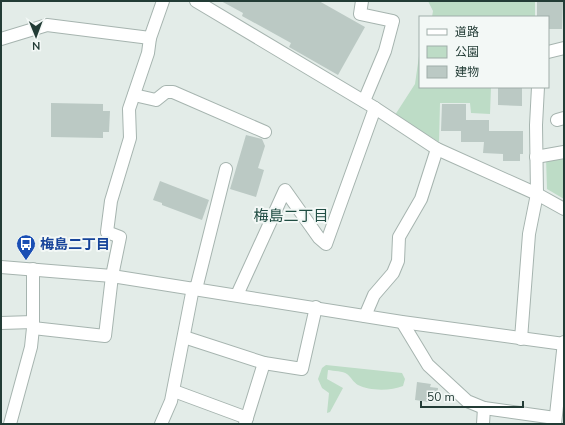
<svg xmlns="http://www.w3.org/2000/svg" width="565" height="425" viewBox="0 0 565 425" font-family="'Nunito Sans','Noto Sans JP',sans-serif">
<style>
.green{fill:#bddcc6}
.building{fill:#bbc9c4}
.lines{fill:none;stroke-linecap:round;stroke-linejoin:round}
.minor-casing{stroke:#a6b4af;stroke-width:14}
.minor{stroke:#fff;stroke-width:12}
.labels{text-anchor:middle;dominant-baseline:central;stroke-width:4;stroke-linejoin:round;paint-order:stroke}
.transit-label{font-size:14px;font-weight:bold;fill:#164399;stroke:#f3f8f6;text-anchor:start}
.neighbourhood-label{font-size:15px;fill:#204d43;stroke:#f3f8f6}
</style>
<rect width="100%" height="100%" fill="#e3ece8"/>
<g class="green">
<polygon points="428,1 535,1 535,17 432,17 433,11"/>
<polygon points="420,49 420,87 491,87 490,114 471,113 470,103 440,103 439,142 395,115 415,84"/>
<polygon points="564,155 564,199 547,189 546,158"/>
<path d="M326,365L402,373L405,379L403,386C391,391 369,391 358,385C354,383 351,377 347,374C343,371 334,371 328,370L327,379L343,388L330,412L327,413L329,393L322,388L318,379L322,368Z"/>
</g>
<g class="building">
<polygon points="221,1 319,1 365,27 338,75 289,47 291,43 242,16 243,13"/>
<polygon points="537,1 563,1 562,29 548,29 548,17 537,17"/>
<polygon points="498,87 522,87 522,106 498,105"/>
<polygon points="51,103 103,104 103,111 110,111 109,132 103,132 103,138 51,137"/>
<polygon points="442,104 466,104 466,120 489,120 489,131 523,131 523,154 520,154 520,161 503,161 503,154 483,153 484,142 461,142 461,131 441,131"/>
<polygon points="246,135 262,139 265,146 258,168 264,170 256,197 230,189"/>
<polygon points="160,181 209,200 202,220 162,205 162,203 153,200"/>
<polygon points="417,382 431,384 430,387 438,388 437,399 429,398 429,402 415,400"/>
</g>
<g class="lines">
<g class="minor-casing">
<g id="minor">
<polyline points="196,1 375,108 437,149 537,194 564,209"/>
<polyline points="362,1 360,14 393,21 385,51 364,101"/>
<polyline points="1,39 47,25 150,38"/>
<polyline points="548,52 564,48"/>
<polyline points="134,95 156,100 166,92 173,92 265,132"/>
<polyline points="557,120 564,118"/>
<polyline points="536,157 564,152"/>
<polyline points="1,267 112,276 402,322 564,344"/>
<polyline points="196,289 226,169"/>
<polyline points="237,295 285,190 319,238 326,244 375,108"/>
<polyline points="365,316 374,295 393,273 398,261 399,237 421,199 437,149"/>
<polyline points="402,322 428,365 467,401 484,408 555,418"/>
<polyline points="1,323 33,322"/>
<polyline points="33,328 105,336 112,276 120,237 107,232 111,201 130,138 129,109 148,53 150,38 163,1"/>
<polyline points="184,337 264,363 302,369 316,307"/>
<polyline points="521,339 529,234 537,194 536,125 538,87"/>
<polyline points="174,391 247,418"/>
<polyline points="10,424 31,347 33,328 33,269"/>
<polyline points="161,424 171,401 193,288"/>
<polyline points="245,424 264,363"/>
<polyline points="483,424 484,408"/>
<polyline points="555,424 564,342"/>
</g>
</g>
<use href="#minor" class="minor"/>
</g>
<defs>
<g id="bus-pin" transform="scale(1)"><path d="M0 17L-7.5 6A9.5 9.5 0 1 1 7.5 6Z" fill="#1a4fb4" stroke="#f3f8f6"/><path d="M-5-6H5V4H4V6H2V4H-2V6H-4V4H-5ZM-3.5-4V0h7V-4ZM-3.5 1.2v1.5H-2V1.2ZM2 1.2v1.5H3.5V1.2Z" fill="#fff"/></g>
</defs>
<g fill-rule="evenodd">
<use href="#bus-pin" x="26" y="244"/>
</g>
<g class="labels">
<g class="transit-label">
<text x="40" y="244">梅島二丁目</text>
</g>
<g class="neighbourhood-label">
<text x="291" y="216">梅島二丁目</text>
</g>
</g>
<rect width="565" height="425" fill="none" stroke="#233c36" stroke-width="4"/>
<rect x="419" y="16" width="130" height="72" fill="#f3f8f6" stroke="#a0ada9"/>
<rect x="427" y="29" width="20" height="6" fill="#ffffff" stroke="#a0ada9"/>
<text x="455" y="36" font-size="12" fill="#233c36">道路</text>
<rect x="427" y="46" width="20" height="12" fill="#bddcc6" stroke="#a0ada9"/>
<text x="455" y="56" font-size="12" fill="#233c36">公園</text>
<rect x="427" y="66" width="20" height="12" fill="#bbc9c4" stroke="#a0ada9"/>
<text x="455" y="76" font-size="12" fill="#233c36">建物</text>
<g transform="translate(36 36) rotate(179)" stroke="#f3f8f6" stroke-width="3" paint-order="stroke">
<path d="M0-3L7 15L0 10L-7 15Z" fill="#233c36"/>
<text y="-6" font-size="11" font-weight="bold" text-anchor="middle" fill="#233c36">N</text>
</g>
<path d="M421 401v6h102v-6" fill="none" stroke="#233c36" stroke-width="2"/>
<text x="427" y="401" font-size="12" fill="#233c36" stroke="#f3f8f6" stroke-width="3" paint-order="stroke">50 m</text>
</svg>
